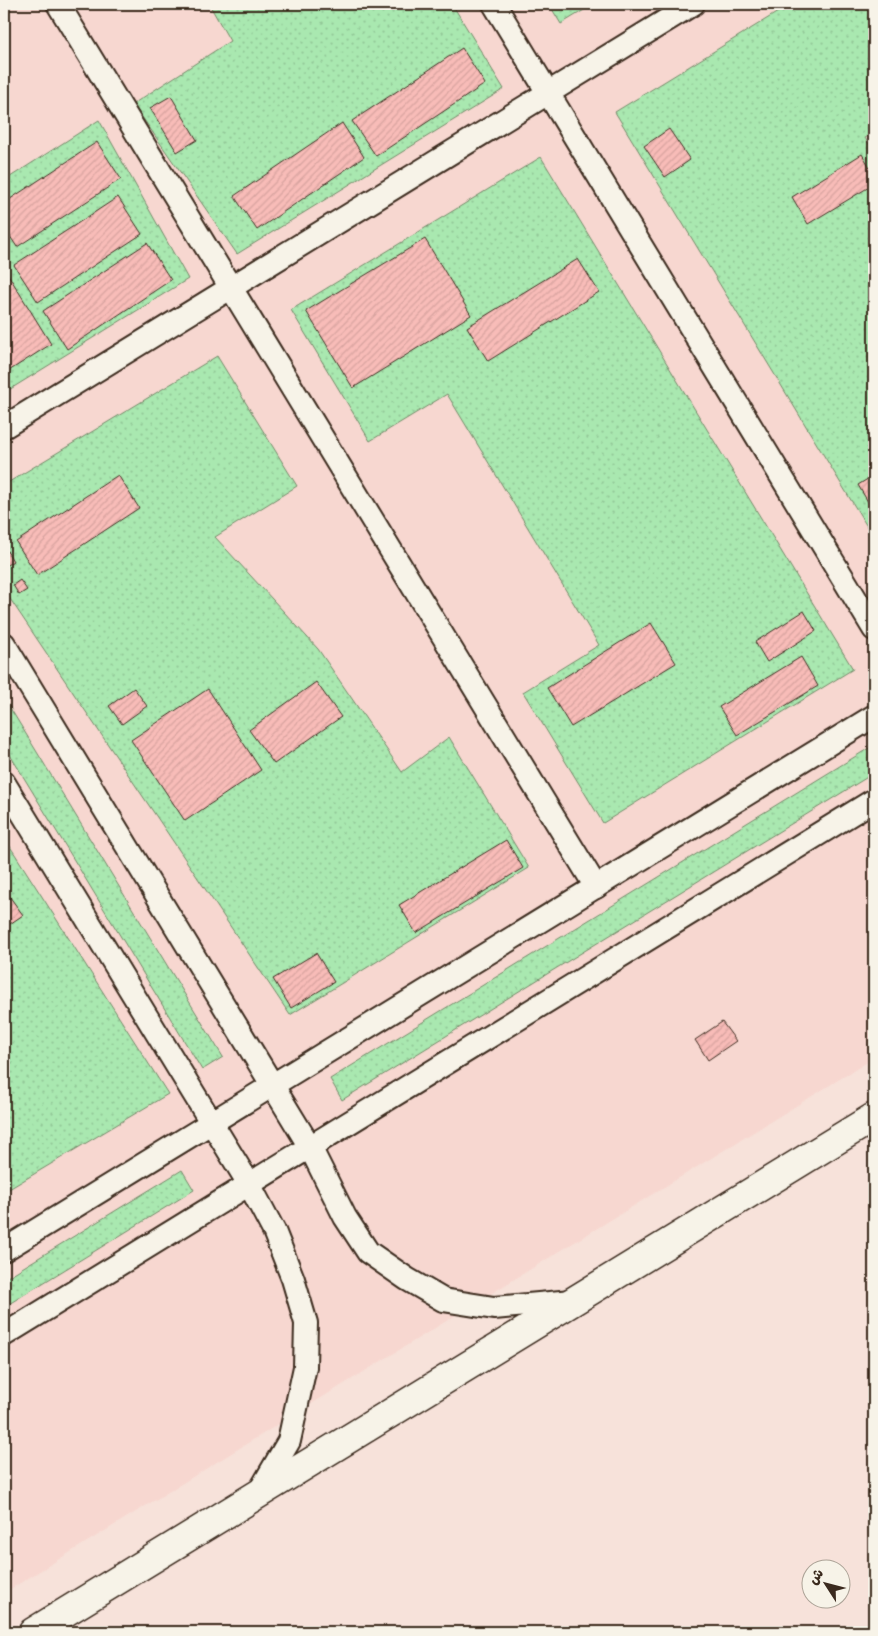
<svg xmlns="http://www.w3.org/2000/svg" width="878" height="1636" viewBox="0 0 878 1636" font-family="'Comic Neue','Playpen Sans Arabic',sans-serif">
<defs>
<pattern id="grass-dots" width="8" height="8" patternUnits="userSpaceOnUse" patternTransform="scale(1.25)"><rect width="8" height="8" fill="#a9e8b0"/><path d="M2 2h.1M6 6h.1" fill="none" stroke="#92c797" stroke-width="1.8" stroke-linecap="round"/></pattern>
<pattern id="building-hatch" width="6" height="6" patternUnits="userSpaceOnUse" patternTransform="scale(1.25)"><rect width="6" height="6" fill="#f8bcb8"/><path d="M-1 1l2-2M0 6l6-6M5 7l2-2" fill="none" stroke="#d6a29e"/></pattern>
</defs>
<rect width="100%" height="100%" fill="#f7e2da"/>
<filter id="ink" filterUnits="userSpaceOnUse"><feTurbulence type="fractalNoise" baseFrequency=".02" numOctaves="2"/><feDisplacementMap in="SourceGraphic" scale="10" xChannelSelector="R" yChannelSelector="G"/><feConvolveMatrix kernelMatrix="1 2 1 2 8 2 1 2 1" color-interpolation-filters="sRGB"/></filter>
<g filter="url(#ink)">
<!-- built -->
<path fill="#f7d7d0" d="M4 4H874V1058L4 1593Z"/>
<!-- grass -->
<g fill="url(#grass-dots)" stroke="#728967">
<path d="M209 4H452L504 89 237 254 133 104 230 41Z"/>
<path d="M549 4H594L561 24Z"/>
<path d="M791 4H870L874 11V132L865 138 874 152V538L615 112Z"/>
<path d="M99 120 188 279 4 393V174L7 179Z"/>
<path d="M541 157 853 669 603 823 523 692 599 645 447 394 370 441 291 310Z"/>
<path d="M217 356 297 486 215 537 318 649 402 772 449 737 529 868 290 1015 4 590V485Z"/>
<path d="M4 698 223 1057 202 1070 4 745Z"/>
<path d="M874 745V773L342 1100 330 1079Z"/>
<path d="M4 837 168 1094 4 1192Z"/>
<path d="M182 1170 194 1190 4 1307V1279Z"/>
</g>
<!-- building -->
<g fill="url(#building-hatch)" stroke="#3b2a1e">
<path d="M462 48 485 84 376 156 352 121Z"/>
<path d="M171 96 197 140 177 152 150 108Z"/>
<path d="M342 123 364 157 257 230 234 196Z"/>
<path d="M669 129 690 160 665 177 644 146Z"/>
<path d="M97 142 121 179 17 247 4 227V203Z"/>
<path d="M862 154 874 174V184L808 224 792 197Z"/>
<path d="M118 197 142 234 38 302 14 265Z"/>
<path d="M425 239 471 315 353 388 306 311Z"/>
<path d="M147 243 171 280 67 349 43 311Z"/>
<path d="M578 259 599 292 488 361 467 327Z"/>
<path d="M4 268 51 344 4 374Z"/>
<path d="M118 475 139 508 37 575 16 542Z"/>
<path d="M874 475V512L858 485Z"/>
<path d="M4 546 13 561 4 567Z"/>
<path d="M20 580 27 590 19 595 13 585Z"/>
<path d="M804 611 816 631 767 662 755 642Z"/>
<path d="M651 623 676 663 571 727 547 688Z"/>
<path d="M801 657 818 686 737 735 719 707Z"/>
<path d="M316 682 341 717 274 764 249 730Z"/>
<path d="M134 688 147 706 122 724 109 706Z"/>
<path d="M208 689 261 770 185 821 131 740Z"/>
<path d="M506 840 523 868 416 933 399 905Z"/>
<path d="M4 889 23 915 4 928Z"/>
<path d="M316 953 334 982 291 1008 273 979Z"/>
<path d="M722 1022 736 1041 708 1060 695 1040Z"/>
</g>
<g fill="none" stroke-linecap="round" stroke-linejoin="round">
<!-- street casing -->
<g stroke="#3b2a1e" stroke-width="26">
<g id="street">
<path d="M58 4 596 887"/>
<path d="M494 4 874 629"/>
<path d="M4 427 693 4"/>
<path d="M4 644 310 1147 345 1217 368 1252 407 1279 443 1300 494 1308 572 1301"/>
<path d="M4 783 249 1184 274 1231 293 1279 306 1323 305 1367 289 1441 258 1494"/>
<path d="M4 1250 874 716"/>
<path d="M4 1335 874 800"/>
</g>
</g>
<!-- secondary casing -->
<g stroke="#3b2a1e" stroke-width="31">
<path id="secondary" d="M33 1632 874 1117"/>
</g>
<!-- street -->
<use href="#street" stroke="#f7f3e8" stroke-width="22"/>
<!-- secondary -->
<use href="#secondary" stroke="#f7f3e8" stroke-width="28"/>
</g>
</g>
<!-- margin -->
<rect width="878" height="1636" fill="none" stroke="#f7f3e8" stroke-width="20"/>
<rect x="10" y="10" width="858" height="1616" fill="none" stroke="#3b2a1e" stroke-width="2" filter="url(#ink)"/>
<!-- north arrow -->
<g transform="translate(826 1584) rotate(306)"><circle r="24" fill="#f7f3e8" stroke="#aca397"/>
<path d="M0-4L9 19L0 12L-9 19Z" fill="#3b2a1e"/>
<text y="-8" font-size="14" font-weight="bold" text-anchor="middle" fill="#3b2a1e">ش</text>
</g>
</svg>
